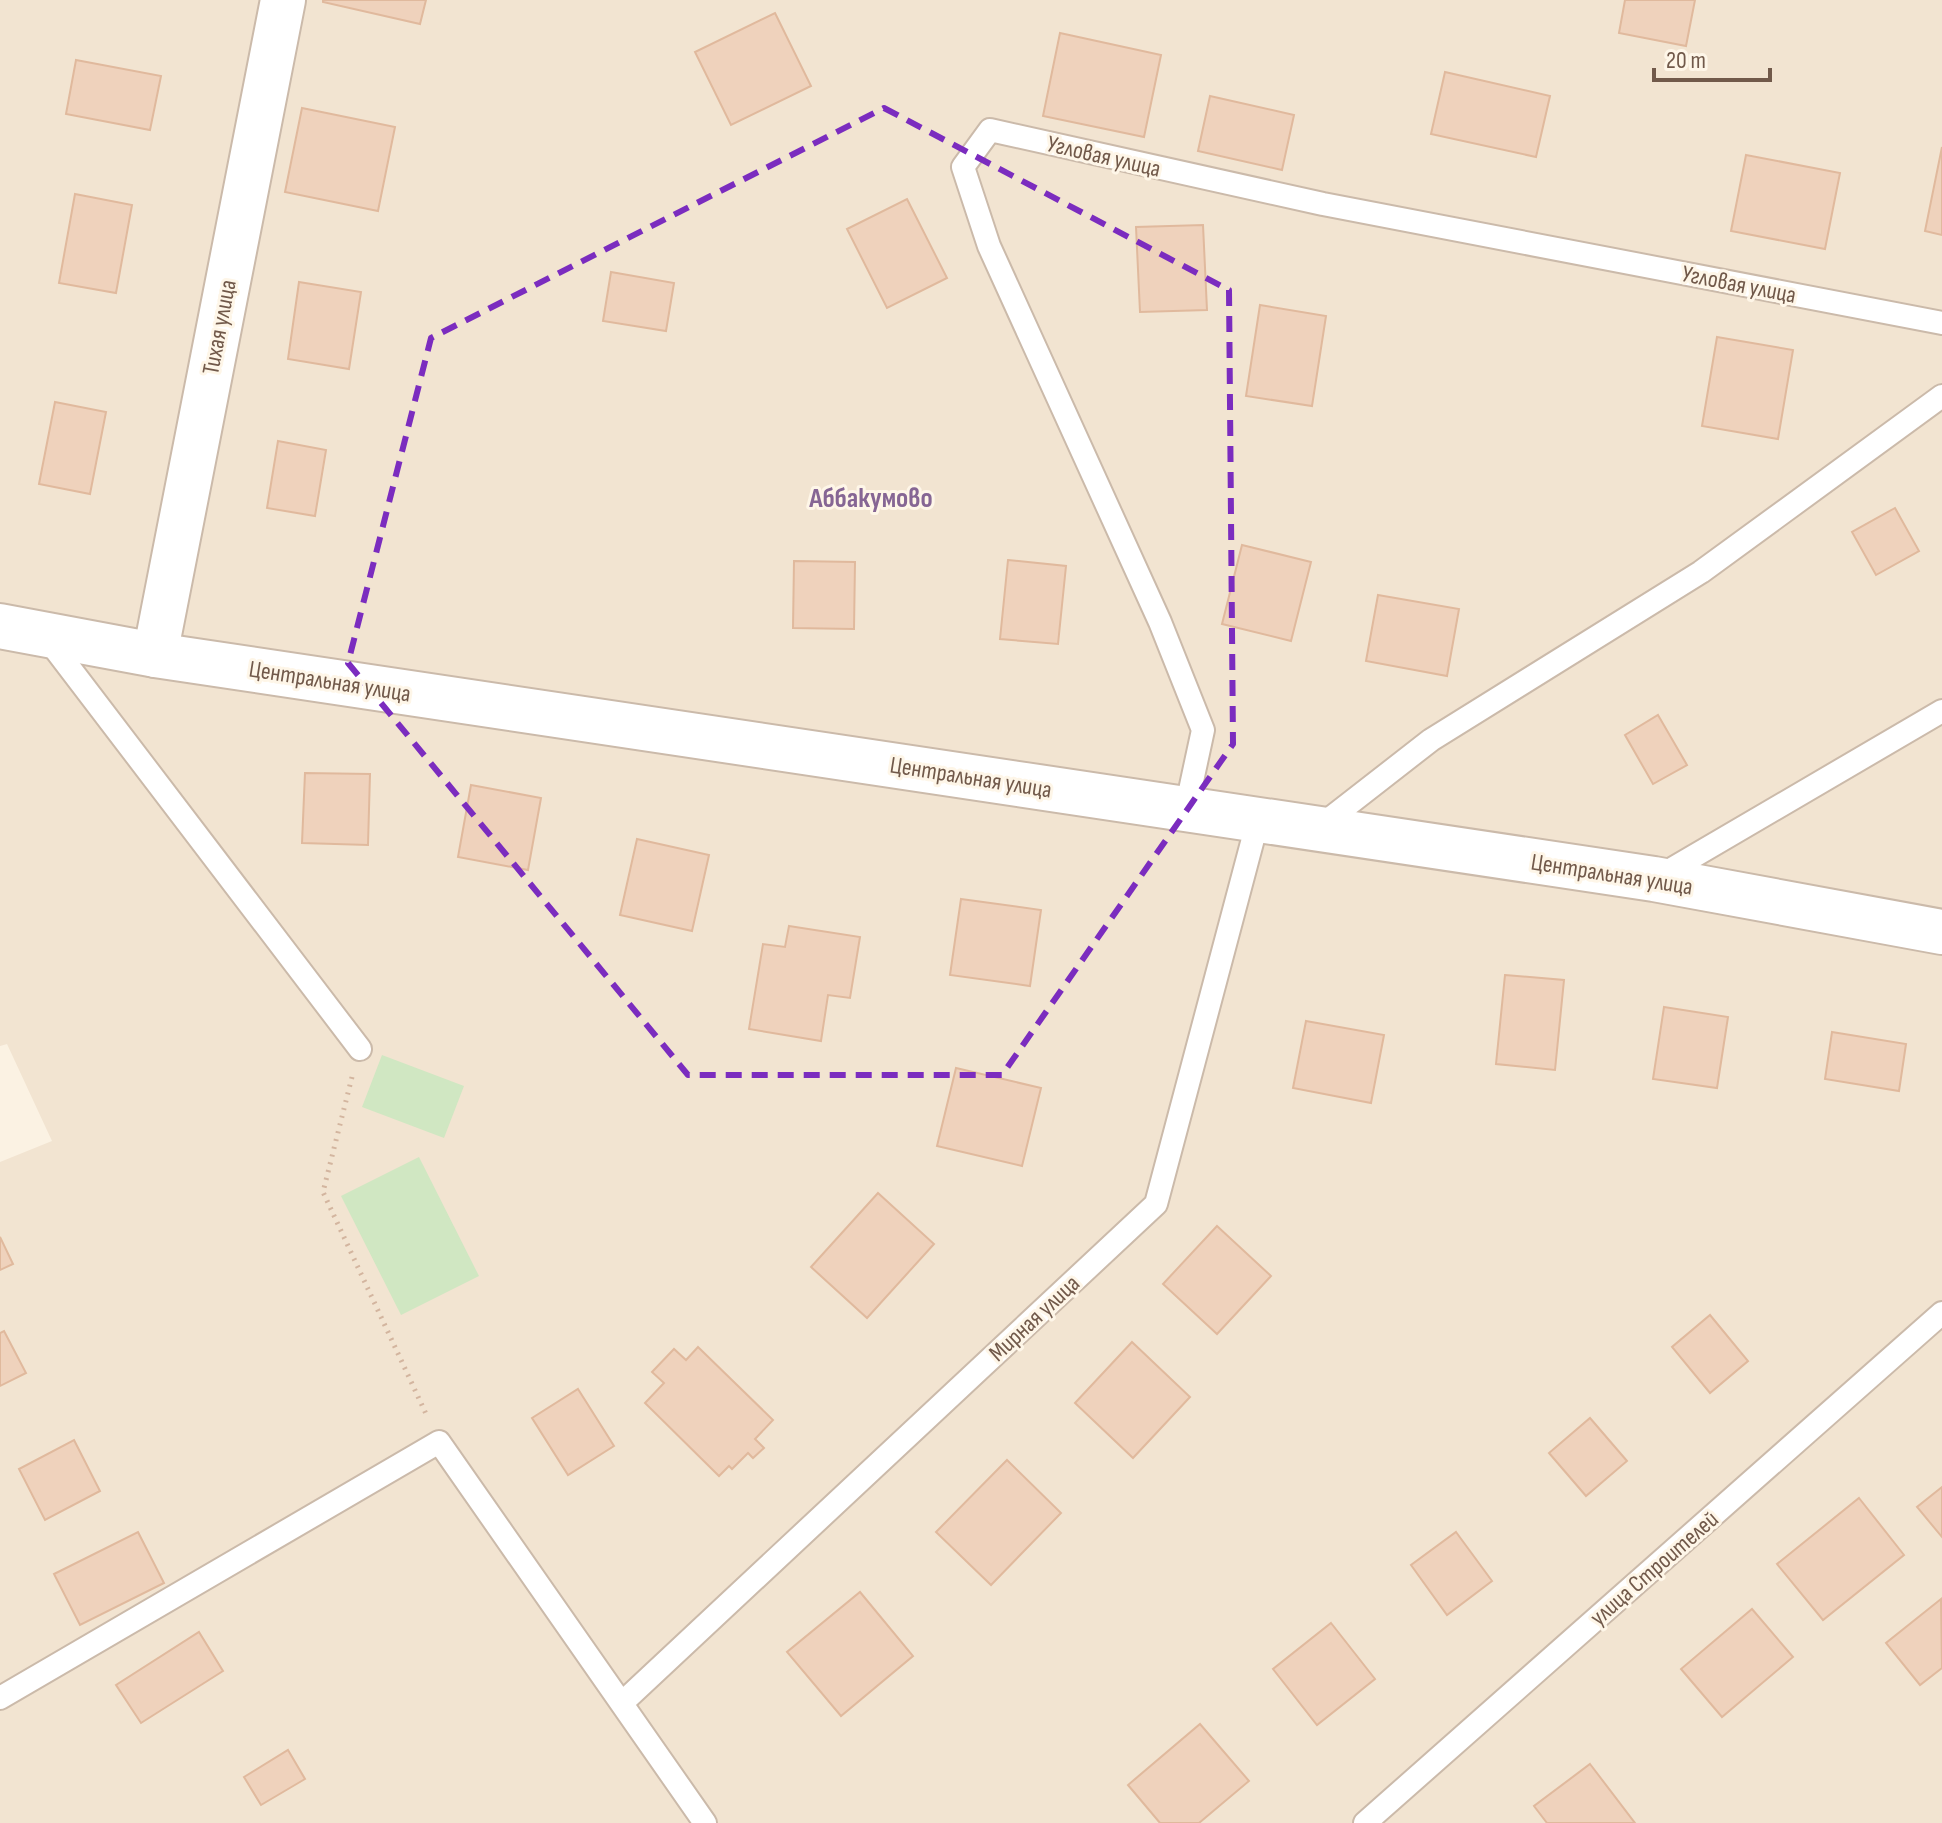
<svg xmlns="http://www.w3.org/2000/svg" width="1942" height="1823" viewBox="0 0 1942 1823" font-family="'Sofia Sans Condensed',sans-serif">
<rect width="100%" height="100%" fill="#fbf2e3"/>
<!-- residential -->
<path fill="#f2e4d1" d="M0 0H1942V1823H0V1162L52 1141 7 1044 0 1046Z"/>
<!-- green -->
<g fill="#d0e7c2">
<path d="M382 1055 464 1086 444 1138 362 1107Z"/>
<path d="M419 1157 479 1276 401 1315 341 1196Z"/>
</g>
<!-- building -->
<g fill="#efd2bc" stroke="#e0b99d" stroke-width="2">
<path d="M323 0H426L420 24 323 2Z"/>
<path d="M1625 0H1695L1686 46 1619 33Z"/>
<path d="M775 13 811 86 731 125 695 52Z"/>
<path d="M1060 33 1161 55 1144 137 1043 116Z"/>
<path d="M76 60 161 76 150 130 66 114Z"/>
<path d="M1445 72 1550 96 1536 157 1431 134Z"/>
<path d="M1210 96 1294 115 1282 170 1198 151Z"/>
<path d="M302 108 395 127 378 211 285 192Z"/>
<path d="M1942 147V235L1925 231Z"/>
<path d="M1746 155 1840 173 1825 249 1731 231Z"/>
<path d="M75 194 132 205 116 293 59 283Z"/>
<path d="M907 199 947 278 887 308 847 229Z"/>
<path d="M1203 225 1207 310 1140 312 1136 227Z"/>
<path d="M611 272 674 283 666 331 603 321Z"/>
<path d="M299 282 361 292 349 369 288 359Z"/>
<path d="M1260 305 1326 316 1312 406 1246 396Z"/>
<path d="M1717 337 1793 350 1778 439 1702 426Z"/>
<path d="M55 402 106 412 90 494 39 484Z"/>
<path d="M278 441 326 450 315 516 267 508Z"/>
<path d="M1895 508 1919 551 1876 575 1852 532Z"/>
<path d="M1242 545 1311 562 1291 641 1222 624Z"/>
<path d="M1008 560 1066 566 1058 644 1000 639Z"/>
<path d="M794 561 855 562 854 629 793 628Z"/>
<path d="M1378 595 1459 609 1447 676 1366 661Z"/>
<path d="M1658 715 1687 765 1653 784 1625 735Z"/>
<path d="M305 773 370 774 368 845 302 843Z"/>
<path d="M471 785 541 798 528 870 458 857Z"/>
<path d="M637 839 709 855 692 931 620 915Z"/>
<path d="M961 899 1041 910 1030 986 950 975Z"/>
<path d="M789 926 860 937 850 998 828 995 821 1041 749 1029 763 944 785 947Z"/>
<path d="M1505 975 1564 980 1555 1070 1496 1064Z"/>
<path d="M1664 1007 1728 1017 1717 1088 1653 1079Z"/>
<path d="M1306 1021 1384 1035 1371 1103 1293 1088Z"/>
<path d="M1832 1032 1906 1044 1899 1091 1825 1079Z"/>
<path d="M956 1068 1041 1088 1022 1166 937 1146Z"/>
<path d="M878 1193 934 1244 867 1318 811 1267Z"/>
<path d="M1217 1226 1271 1276 1217 1334 1163 1284Z"/>
<path d="M0 1237 13 1264 0 1270Z"/>
<path d="M1710 1315 1748 1361 1710 1393 1672 1347Z"/>
<path d="M4 1331 26 1373 0 1386V1333Z"/>
<path d="M1132 1342 1190 1397 1133 1458 1075 1403Z"/>
<path d="M698 1347 773 1420 755 1439 764 1448 753 1458 748 1453 732 1469 729 1466 719 1476 645 1403 664 1383 652 1372 674 1349 686 1360Z"/>
<path d="M578 1389 614 1446 568 1475 532 1418Z"/>
<path d="M1590 1418 1627 1461 1586 1496 1549 1453Z"/>
<path d="M74 1440 100 1491 45 1520 19 1469Z"/>
<path d="M1007 1460 1061 1513 991 1585 936 1532Z"/>
<path d="M1942 1487V1537L1917 1507Z"/>
<path d="M1859 1498 1904 1555 1823 1620 1777 1564Z"/>
<path d="M138 1532 164 1583 80 1625 54 1574Z"/>
<path d="M1456 1532 1492 1581 1447 1615 1411 1565Z"/>
<path d="M860 1592 913 1656 841 1716 787 1652Z"/>
<path d="M1941 1599 1942 1668 1920 1685 1886 1643Z"/>
<path d="M1752 1609 1793 1657 1722 1717 1681 1669Z"/>
<path d="M1331 1623 1375 1679 1317 1725 1273 1669Z"/>
<path d="M199 1632 223 1671 141 1723 116 1685Z"/>
<path d="M1200 1724 1249 1781 1199 1823H1160L1128 1785Z"/>
<path d="M288 1750 305 1779 261 1805 244 1777Z"/>
<path d="M1590 1764 1635 1823H1547L1534 1806Z"/>
</g>
<g fill="none" stroke-linecap="round" stroke-linejoin="round">
<!-- lane casing -->
<g stroke="#cbbaaa" stroke-width="26">
<g id="lane">
<path d="M46 637 360 1049"/>
<path d="M1186 809 1203 730 1160 622 989 246 963 167 990 130 1323 204 1942 323"/>
<path d="M1318 828 1431 740 1701 572 1942 396"/>
<path d="M1660 876 1942 711"/>
<path d="M0 1698 439 1442 705 1823"/>
<path d="M622 1703 1156 1204 1258 820"/>
<path d="M1365 1823 1942 1313"/>
</g>
</g>
<!-- street casing -->
<g stroke="#cbbaaa" stroke-width="48">
<g id="street">
<path d="M0 626 155 655 1654 879 1942 932"/>
<path d="M155 655 283 0"/>
</g>
</g>
<!-- path -->
<path stroke="#d3b59f" stroke-width="5" stroke-dasharray="2 6" stroke-linecap="butt" d="M352 1077 323 1192 427 1416"/>
<!-- lane -->
<use href="#lane" stroke="#fff" stroke-width="22"/>
<!-- street -->
<use href="#street" stroke="#fff" stroke-width="44"/>
</g>
<!-- marked area -->
<path fill="none" stroke="#7b2cbf" stroke-width="6" stroke-dasharray="16 10" stroke-linejoin="round" d="M884 108 1229 290 1233 744 1002 1075H688L348 663 431 338Z"/>
<g text-anchor="middle" stroke-width="6" stroke-linejoin="round" paint-order="stroke">
<!-- street labels -->
<g font-size="24" fill="#71594a" stroke="#fef6e8">
<text transform="translate(1104 156) rotate(13)" y="8">Угловая улица</text>
<text transform="translate(1739 284) rotate(11)" y="8">Угловая улица</text>
<text transform="translate(219 327) rotate(-79)" y="8">Тихая улица</text>
<text transform="translate(330 681) rotate(9)" y="8">Центральная улица</text>
<text transform="translate(971 777) rotate(9)" y="8">Центральная улица</text>
<text transform="translate(1612 874) rotate(9)" y="8">Центральная улица</text>
<text transform="translate(1034 1318) rotate(-43)" y="8">Мирная улица</text>
<text transform="translate(1654 1568) rotate(-41)" y="8">улица Строителей</text>
</g>
<!-- quarter labels -->
<g font-size="28" font-weight="bold" fill="#866694" stroke="#fef6e8">
<text x="871" y="507">Аббакумово</text>
</g>
</g>
<!-- scale -->
<path d="M1654 68v12h116v-12" fill="none" stroke="#71594a" stroke-width="4"/>
<text x="1666" y="68" font-size="24" fill="#71594a" stroke="#fef6e8" stroke-width="6" paint-order="stroke">20 m</text>
</svg>
